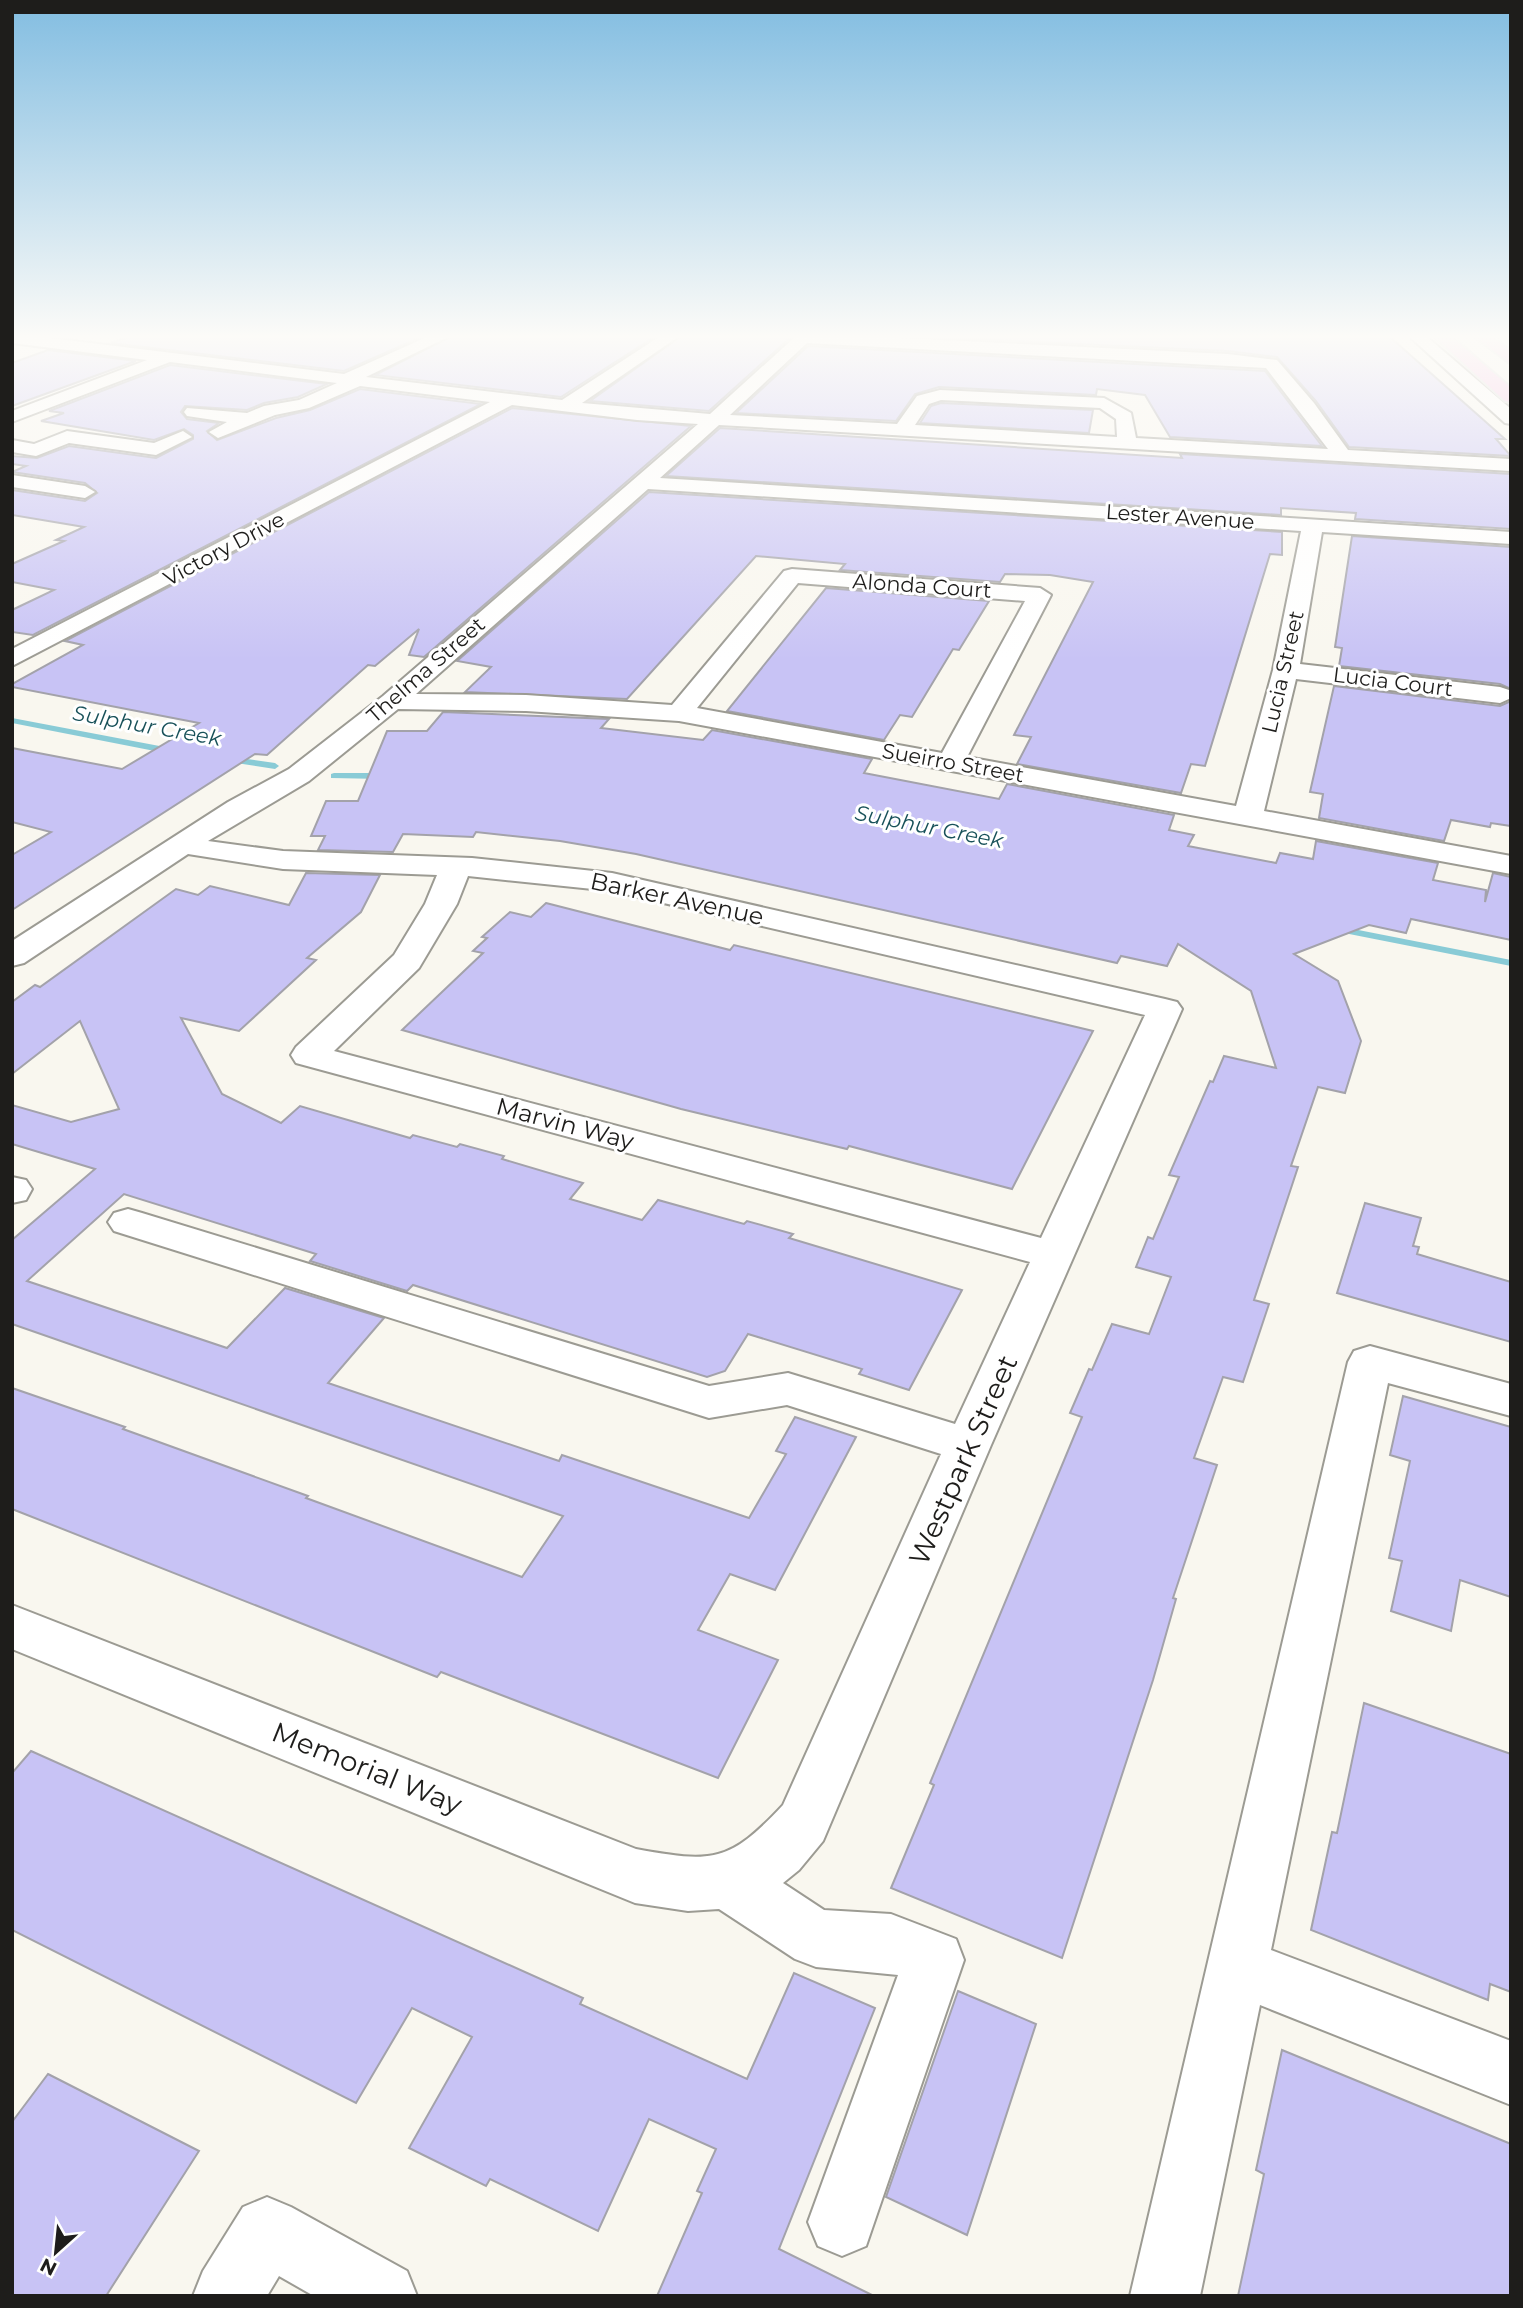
<svg xmlns="http://www.w3.org/2000/svg" width="1523" height="2308" viewBox="0 0 1523 2308" font-family="Montserrat,sans-serif">
<rect width="100%" height="100%" fill="#f9f7ef"/>
<g fill="none" stroke-linecap="round" stroke-linejoin="round">
<!-- stream -->
<g fill="#89cbd6" fill-rule="evenodd">
<path d="M12 718 170 748 174 751 170 754 12 723Z"/>
<path d="M226 756 275 763 279 766 275 769 223 761 222 759Z"/>
<path d="M334 773H382L386 776 382 779 331 778V774Z"/>
<path d="M1338 926 1511 960V966L1334 931 1333 929Z"/>
</g>
</g>
<!-- building -->
<g fill="#c8c3f5" stroke="#a3a2aa" stroke-width="2">
<path d="M128 337H421L344 371 111 343Z"/>
<path d="M450 337H654L561 397 375 375Z"/>
<path d="M680 337H791L709 411 590 401Z"/>
<path d="M933 337H1390L1505 439H1496L1511 456 1349 447 1316 401 1277 357 1228 351Z"/>
<path d="M808 346 1265 371 1322 446 1170 437 1145 395 1097 389 1096 395 939 387 915 394 896 421 736 413Z"/>
<path d="M48 350 136 361 12 406V363Z"/>
<path d="M170 365 327 384 298 397 264 403 247 410 185 406 181 412 187 419 219 423 207 431 217 440 276 418 310 410 360 389 481 404 33 635 12 632V610L54 590 12 582V564L64 541 56 540 84 527 12 515V490L85 501 97 493 85 483 12 472 26 466 12 464V456L37 458 69 446 156 458 193 439V435L184 429 154 440 41 421 64 413 49 411Z"/>
<path d="M941 403 1093 410 1089 433 920 423 931 406Z"/>
<path d="M512 408 691 426 424 657 409 655 419 629 375 666 368 665 267 755 255 754 12 910V855L51 832 12 822V748L122 769 199 723 12 687V684L83 645 65 641Z"/>
<path d="M720 428 1182 458 1180 454 1511 474V529L1355 519 1356 513 1281 508V515L666 476Z"/>
<path d="M649 492 1282 532V555L1270 554 1205 766 1191 764 1181 793 1017 764 1031 737 1014 735 1093 582 1050 575 1005 574 1000 582 840 570 845 564 756 556 627 699 465 692 491 667 457 661Z"/>
<path d="M1352 536 1511 547V689L1500 684 1339 666 1342 648 1335 647Z"/>
<path d="M826 588 989 601 959 650 953 649 912 717 900 715 884 740 727 711Z"/>
<path d="M1334 686 1500 706 1511 701V826L1491 823 1490 827 1451 820 1444 841 1319 818 1323 794 1310 792Z"/>
<path d="M443 712 609 719 601 728 703 740 712 730 872 759 864 773 999 799 1007 784 1174 815 1169 830 1194 835 1188 846 1276 863 1280 853 1313 859 1316 841 1438 863 1433 880 1486 890 1485 902 1493 873 1511 877V940L1411 919 1406 933 1369 925 1294 954 1338 981 1361 1041 1345 1093 1318 1087 1291 1166 1298 1167 1254 1300 1269 1304 1243 1382 1223 1377 1194 1458 1217 1465 1173 1598 1176 1599 1153 1680 1062 1958 891 1888 934 1785 930 1783 1082 1417 1070 1413 1089 1369 1092 1370 1112 1324 1149 1334 1171 1277 1136 1267 1148 1237 1153 1239 1179 1177 1169 1175 1210 1081 1213 1082 1224 1056 1276 1068 1251 991 1178 944 1167 966 1121 956 1117 963 636 854 560 841 476 832 473 837 403 834 393 852 318 850 325 836H311L326 801H358L387 731H427Z"/>
<path d="M306 873 380 875 361 912 307 958 316 960 239 1031 181 1018 222 1094 281 1123 300 1106 410 1138 413 1135 457 1147 460 1144 504 1156 502 1159 583 1183 570 1199 642 1220 658 1200 744 1224 747 1221 793 1234 789 1238 962 1290 909 1390 859 1374 862 1369 748 1334 725 1371 707 1377 413 1285 407 1291 310 1261 316 1254 124 1194 27 1281 227 1348 285 1288 384 1318 328 1383 559 1461 562 1455 749 1518 786 1454 776 1451 795 1417 856 1437 775 1590 730 1574 698 1630 778 1660 718 1778 441 1672 437 1677 12 1509V1388L125 1427 123 1429 308 1496 306 1498 522 1577 563 1516 12 1324V1240L95 1169 12 1144V1105L71 1122 119 1109 80 1021 12 1074V1002L35 985 40 987 176 889 198 895 210 886 289 905Z"/>
<path d="M546 903 730 950 734 945 1093 1031 1012 1189 849 1146 847 1149 681 1109 402 1030 483 953 473 951 487 938 482 937 510 912 531 917Z"/>
<path d="M1365 1203 1421 1218 1413 1246 1419 1247 1417 1254 1511 1282V1342L1337 1293Z"/>
<path d="M1403 1396 1511 1427V1597L1460 1580 1451 1631 1391 1611 1402 1561 1389 1558 1410 1461 1390 1455Z"/>
<path d="M1364 1703 1511 1754V1992L1490 1984 1488 2000 1311 1930 1332 1832 1337 1833Z"/>
<path d="M31 1751 583 1998 580 2004 747 2079 794 1973 875 2008 779 2249 874 2296H657L702 2193 697 2191 716 2149 649 2119 598 2231 490 2179 486 2186 409 2148 472 2037 412 2008 356 2103 12 1930V1773Z"/>
<path d="M958 1991 1036 2024 967 2235 886 2197Z"/>
<path d="M1282 2050 1511 2144V2296H1238L1264 2174 1256 2170Z"/>
<path d="M48 2074 199 2151 106 2296H12V2122Z"/>
</g>
<g fill="none" stroke-linecap="round" stroke-linejoin="round">
<!-- minor casing -->
<g stroke="#9c9b93" stroke-width="4">
<g id="minor">
<path d="M12 337H42L344 374 427 337H448L366 377 562 400 659 337H678L582 403 710 414 795 337H880L1228 354 1277 360 1314 403 1348 450 1511 459V471L719 425 660 478 1511 532V544L1322 532 1300 664 1500 687 1509 690 1511 698 1500 703 1296 679 1264 811 1511 856V874L679 721 526 711 398 709 309 781 208 841 283 851 472 858 612 873 1165 999 1177 1002 1182 1009 991 1445 823 1841 799 1870 783 1883 824 1910 891 1914 956 1939 964 1960 866 2246 842 2256 818 2246 808 2222 898 1975 816 1967 795 1959 719 1909 688 1911 635 1903 12 1649V1605L636 1849C713 1863 729 1863 783 1805L941 1454 787 1405 709 1418 114 1231 108 1222 114 1213 128 1209 142 1213 709 1386 788 1373 955 1424 1030 1262 296 1063 291 1055 296 1047 394 955 425 904 437 875 283 869 188 854 24 963 12 966V941L228 802 289 769 383 696 698 424 637 420 512 405 12 666V649L490 402 360 386 309 408 275 415 218 438 209 432 227 422 187 416 184 412 187 408 247 413 264 406 299 400 337 383 170 362 12 422V411L147 360 12 343ZM807 343 1266 368 1328 449 1136 438 1131 413 1104 398 940 390 917 396 897 424 730 415ZM941 400 1100 408 1116 419 1117 437 915 425 929 404ZM648 489 1301 531 1273 670 1236 806 967 757 1051 595 1040 588 792 569 784 571 672 705 526 695 416 694ZM798 583 1025 601 942 753 697 708ZM468 876 612 891 1145 1015 1041 1238 334 1051 419 968 457 904Z"/>
<path d="M1410 337H1427L1511 409V424L1505 423Z"/>
<path d="M67 431 154 443 183 431 192 437 156 455 69 443 36 456 12 452V440L34 444Z"/>
<path d="M12 475 85 486 95 492 85 498 12 487Z"/>
<path d="M12 1177 26 1180 32 1189 26 1200 12 1203Z"/>
<path d="M1370 1346 1511 1384V1416L1388 1383 1271 1950 1511 2041V2105L1260 2005 1200 2296H1130L1348 1362 1354 1351Z"/>
<path d="M267 2197 291 2207 407 2271 417 2296H314L279 2276 267 2296H193L203 2271 243 2207Z"/>
</g>
</g>
<!-- major casing -->
<g stroke="#d6d6d6" stroke-width="4">
<g id="major">
<path d="M1435 337H1452L1511 388V402L1505 401Z"/>
<path d="M1475 337H1493L1511 351V364Z"/>
</g>
</g>
<!-- minor -->
<use href="#minor" fill="#fff" fill-rule="evenodd"/>
<!-- major -->
<use href="#major" fill="#f5b6e3" fill-rule="evenodd"/>
</g>
<!-- sky -->
<linearGradient id="sky" x2="0" y2="1"><stop stop-color="#82bde1"/><stop offset="0.51" stop-color="#fcfbf8"/><stop offset="1" stop-color="#fcfbf8" stop-opacity="0"/></linearGradient>
<rect width="1523" height="660" fill="url(#sky)"/>
<g text-anchor="middle" stroke-width="6" stroke-linejoin="round" paint-order="stroke">
<!-- far-street labels -->
<g font-size="21" fill="#1e1d1b" stroke="#fff">
<text transform="translate(1180 517) rotate(4)" y="7">Lester Avenue</text>
<text transform="translate(224 549) rotate(-28)" y="7">Victory Drive</text>
<text transform="translate(922 586) rotate(4)" y="7">Alonda Court</text>
<text transform="translate(426 670) rotate(-41)" y="7">Thelma Street</text>
<text transform="translate(1283 672) rotate(-77)" y="7">Lucia Street</text>
<text transform="translate(1393 682) rotate(7)" y="7">Lucia Court</text>
<text transform="translate(953 763) rotate(10)" y="7">Sueirro Street</text>
</g>
<!-- far-water labels -->
<g font-size="21" font-style="italic" fill="#185159" stroke="#fff">
<text transform="translate(147 726) rotate(10)" y="7">Sulphur Creek</text>
<text transform="translate(929 827) rotate(11)" y="7">Sulphur Creek</text>
</g>
<!-- street labels -->
<g font-size="24" fill="#1e1d1b" stroke="#fff">
<text transform="translate(677 899) rotate(12)" y="8">Barker Avenue</text>
<text transform="translate(565 1124) rotate(15)" y="8">Marvin Way</text>
</g>
<!-- near-street labels -->
<g font-size="28" fill="#1e1d1b" stroke="#fff">
<text transform="translate(963 1460) rotate(-66)" y="10">Westpark Street</text>
<text transform="translate(367 1768) rotate(22)" y="10">Memorial Way</text>
</g>
</g>
<!-- border -->
<rect width="1523" height="2308" fill="none" stroke="#1e1d1b" stroke-width="28"/>
<!-- north arrow -->
<g transform="translate(56 2252) rotate(207)" stroke="#ffffff" stroke-width="5" paint-order="stroke">
<path d="M0-5L12 26L0 18L-12 26Z" fill="#1e1d1b"/>
<text y="-10" font-size="19" font-weight="bold" text-anchor="middle" fill="#1e1d1b">N</text>
</g>
</svg>
